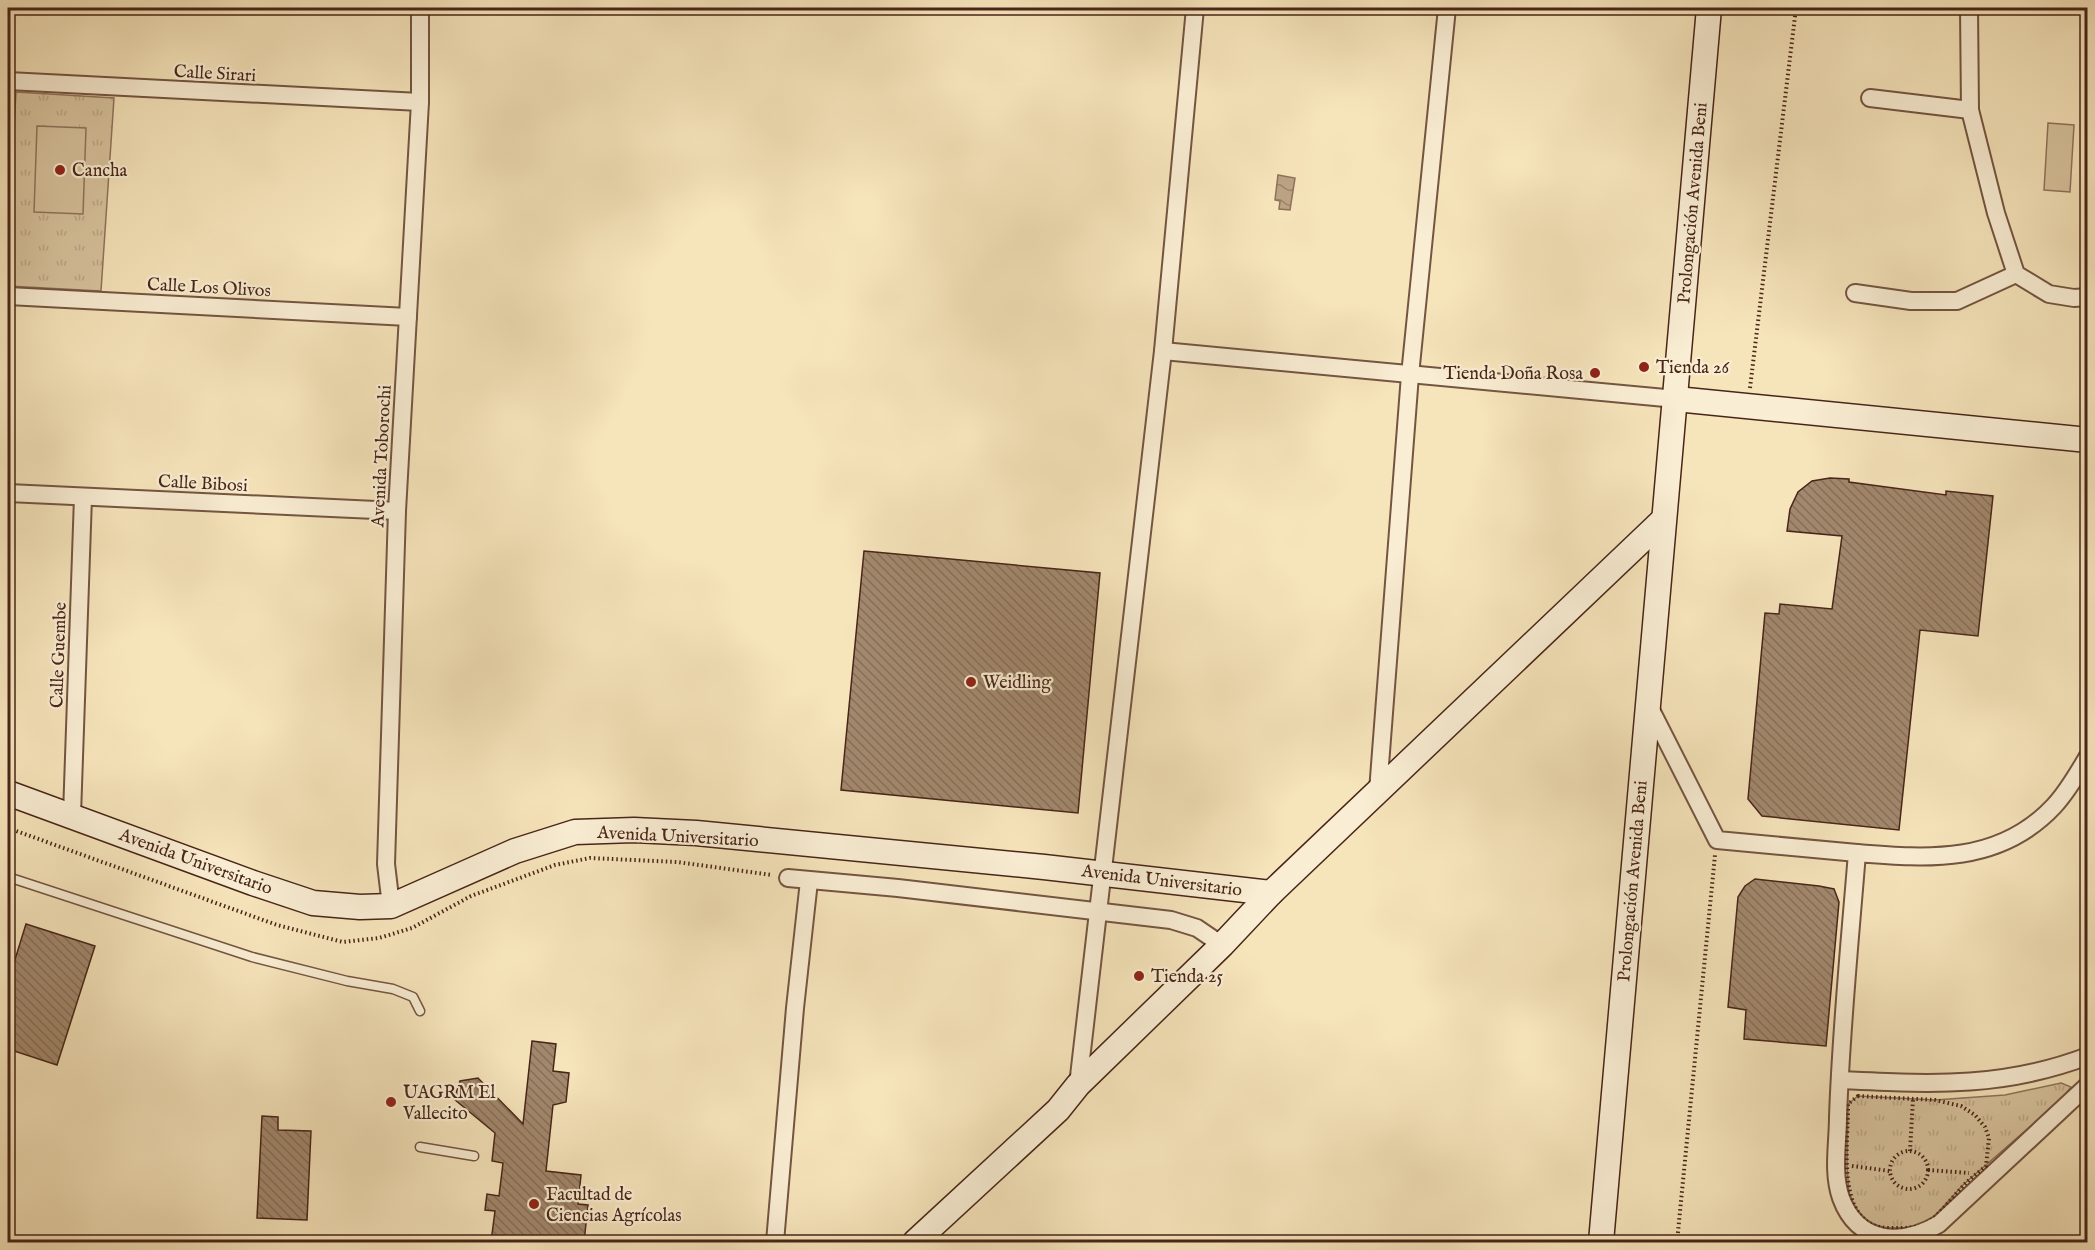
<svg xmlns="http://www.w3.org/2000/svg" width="2095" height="1250" viewBox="0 0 2095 1250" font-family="'IM FELL English',serif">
<defs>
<pattern id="grass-tufts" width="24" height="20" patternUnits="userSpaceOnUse" patternTransform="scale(1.5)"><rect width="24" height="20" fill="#d8c49f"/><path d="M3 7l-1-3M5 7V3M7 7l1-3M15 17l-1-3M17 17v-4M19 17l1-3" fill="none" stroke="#bba888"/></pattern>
<pattern id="water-waves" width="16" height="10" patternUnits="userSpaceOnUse" patternTransform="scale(1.5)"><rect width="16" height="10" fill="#bba384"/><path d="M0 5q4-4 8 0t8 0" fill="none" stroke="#9a856b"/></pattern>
<pattern id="building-back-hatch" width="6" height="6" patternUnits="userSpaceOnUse" patternTransform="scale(1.5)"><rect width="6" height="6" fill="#a2886d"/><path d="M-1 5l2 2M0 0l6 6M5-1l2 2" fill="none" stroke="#866f59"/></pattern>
</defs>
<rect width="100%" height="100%" fill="#f6e4bb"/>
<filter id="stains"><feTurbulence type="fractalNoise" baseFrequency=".00333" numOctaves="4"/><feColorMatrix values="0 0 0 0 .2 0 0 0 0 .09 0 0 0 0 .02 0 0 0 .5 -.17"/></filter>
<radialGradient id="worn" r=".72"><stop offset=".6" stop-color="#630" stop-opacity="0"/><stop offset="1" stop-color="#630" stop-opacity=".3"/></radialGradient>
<!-- grass -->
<g fill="url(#grass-tufts)" stroke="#90745c" stroke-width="1.5">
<path d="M16 92 114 98 101 291 8 286V227Z"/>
<path d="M2061 1083 2071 1087 2063 1098 1963 1185 1929 1222 1914 1228H1884L1869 1223 1855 1208 1849 1194 1847 1166 1848 1104 1858 1096 1935 1100 2005 1095Z"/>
</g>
<!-- garden -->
<g fill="#d8c49f" stroke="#90745c" stroke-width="1.5">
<path d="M2048 123 2074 125 2070 192 2044 190Z"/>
<path d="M37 126 86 128 83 214 34 212Z"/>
</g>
<!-- water -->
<path fill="url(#water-waves)" stroke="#8d7159" stroke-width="1.5" d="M1278 175 1295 178 1290 210 1279 209 1280 201 1275 200Z"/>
<!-- building -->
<g fill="url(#building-back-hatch)" stroke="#482518" stroke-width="1.5">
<path d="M1830 478 1849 479V482L1946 495V491L1993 496 1978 636 1920 630 1899 830 1762 816 1748 799 1765 613 1779 614 1780 604 1832 609 1842 536 1787 531 1790 509 1798 492 1812 481Z"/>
<path d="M864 551 1100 573 1078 813 841 790Z"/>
<path d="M1755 879 1819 886 1834 889 1839 902 1826 1046 1744 1039 1746 1010 1728 1007 1738 897 1745 886Z"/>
<path d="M26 924 95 946 57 1065 8 1049V982Z"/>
<path d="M532 1041 556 1044 553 1071 569 1073 566 1102 553 1105 546 1171 581 1175 578 1204 588 1205 584 1242H491L495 1211 485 1210 487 1194 499 1196 503 1163 492 1161 495 1133 454 1099 460 1081 478 1078 523 1124Z"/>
<path d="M262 1116 278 1117V1130L311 1131 307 1220 257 1218Z"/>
</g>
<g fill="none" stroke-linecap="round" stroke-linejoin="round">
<!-- lane casing -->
<g stroke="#745541" stroke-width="11">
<g id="lane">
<path d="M8 877 252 957 347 981 393 989 413 997 420 1011"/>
<path d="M420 1147 474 1156"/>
</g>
</g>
<!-- street casing -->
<g stroke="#745541" stroke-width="20">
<g id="street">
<path d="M1969 8 1970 110 1996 213 2016 274 2049 294 2074 298 2088 297"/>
<path d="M8 81 420 102"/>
<path d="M1870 98 1970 110"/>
<path d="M1855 293 1911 301H1957L2016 274"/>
<path d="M8 296 408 317"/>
<path d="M1163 351 1676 399"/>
<path d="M8 493 397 511"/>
<path d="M1648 704 1717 840 1857 853"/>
<path d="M2088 756C2078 773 2068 791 2054 806 2000 864 1929 859 1857 853 1850 940 1841 1029 1838 1117 1838 1143 1832 1173 1841 1198 1858 1244 1902 1246 1939 1224L2088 1085"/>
<path d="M1378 791 1410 375 1447 8"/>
<path d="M72 815 83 497"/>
<path d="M788 878 898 888 1171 920 1197 928 1222 945"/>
<path d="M391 906 386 864 397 511 420 102V8"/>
<path d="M1840 1080C1929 1084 2001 1089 2088 1056"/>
<path d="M1078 1085 1163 351 1195 8"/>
<path d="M775 1242 795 1008 809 881"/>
</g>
</g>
<!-- secondary casing -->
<g stroke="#482518" stroke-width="27">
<g id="secondary">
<path d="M1676 399 2088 440"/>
<path d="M8 793 253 883 313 903 360 907 391 906 515 851 575 832 634 830 696 833 1044 867 1271 893"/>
<path d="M915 1242 1058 1110 1078 1085 1222 945 1271 893 1663 520"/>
<path d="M1601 1242 1709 8"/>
</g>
</g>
<!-- path -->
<g stroke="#482518" stroke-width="4" stroke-dasharray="1.5 3" stroke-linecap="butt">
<path d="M1750 388 1796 8"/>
<path d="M8 828 277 925 343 942 379 938 412 928 471 896 555 865 590 858 677 862 772 875"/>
<path d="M1858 1096 1935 1100 1961 1106 1975 1115 1985 1127 1989 1138 1986 1166C1979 1172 1971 1178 1965 1184 1953 1196 1943 1211 1930 1221 1918 1229 1904 1228 1890 1228 1833 1229 1849 1140 1848 1104Z"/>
<path d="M1910 1151 1913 1099"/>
<circle cx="1909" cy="1170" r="19"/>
<path d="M1852 1166 1890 1171"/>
<path d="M1928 1170 1969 1173"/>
<path d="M1677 1242 1715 855"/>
</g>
<!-- lane -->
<use href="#lane" stroke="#f9edd3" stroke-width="8"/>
<!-- street -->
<use href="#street" stroke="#f9edd3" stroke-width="16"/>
<!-- secondary -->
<use href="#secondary" stroke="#f9edd3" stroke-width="24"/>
</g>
<!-- markers -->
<g fill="#8f2418" stroke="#f9edd3" stroke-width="2">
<circle cx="60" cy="170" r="6"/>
<circle cx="1644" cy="367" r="6"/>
<circle cx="1595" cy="373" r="6"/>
<circle cx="971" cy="682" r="6"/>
<circle cx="1139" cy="976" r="6"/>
<circle cx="391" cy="1102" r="6"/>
<circle cx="534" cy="1204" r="6"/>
</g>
<g text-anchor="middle" stroke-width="4.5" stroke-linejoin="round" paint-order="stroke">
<!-- street labels -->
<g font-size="18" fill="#482518" stroke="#f9edd3">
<text transform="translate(215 73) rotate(3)" y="6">Calle Sirari</text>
<text transform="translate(1692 203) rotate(-85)" y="6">Prolongación Avenida Beni</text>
<text transform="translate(209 287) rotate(3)" y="6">Calle Los Olivos</text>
<text transform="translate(381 456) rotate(-87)" y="6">Avenida Toborochi</text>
<text transform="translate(203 483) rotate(3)" y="6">Calle Bibosi</text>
<text transform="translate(58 655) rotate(-88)" y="6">Calle Guembe</text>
<text transform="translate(678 836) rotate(3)" y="6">Avenida Universitario</text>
<text transform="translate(196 861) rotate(20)" y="6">Avenida Universitario</text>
<text transform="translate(1162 880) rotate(7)" y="6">Avenida Universitario</text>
<text transform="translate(1632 881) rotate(-85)" y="6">Prolongación Avenida Beni</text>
</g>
<!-- poi labels -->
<g font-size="18" fill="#482518" stroke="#f9edd3" text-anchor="start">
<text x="72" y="176">Cancha</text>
<text x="1656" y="373">Tienda 26</text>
<text x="1583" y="379" text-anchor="end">Tienda Doña Rosa</text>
<text x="983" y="688">Weidling</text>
<text x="1151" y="982">Tienda 25</text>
<text x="403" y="1098">UAGRM El<tspan x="403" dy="21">Vallecito</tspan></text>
<text x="546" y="1200">Facultad de<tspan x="546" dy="21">Ciencias Agrícolas</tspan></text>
</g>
</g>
<!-- margin -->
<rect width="2095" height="1250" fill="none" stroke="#f6e4bb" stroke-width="30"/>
<rect x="9" y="9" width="2077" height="1232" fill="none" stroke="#482518" stroke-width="3"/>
<rect x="15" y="15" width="2065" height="1220" fill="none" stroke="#482518" stroke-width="1.5"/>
<rect width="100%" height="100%" filter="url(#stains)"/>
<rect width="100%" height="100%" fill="url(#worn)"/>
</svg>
